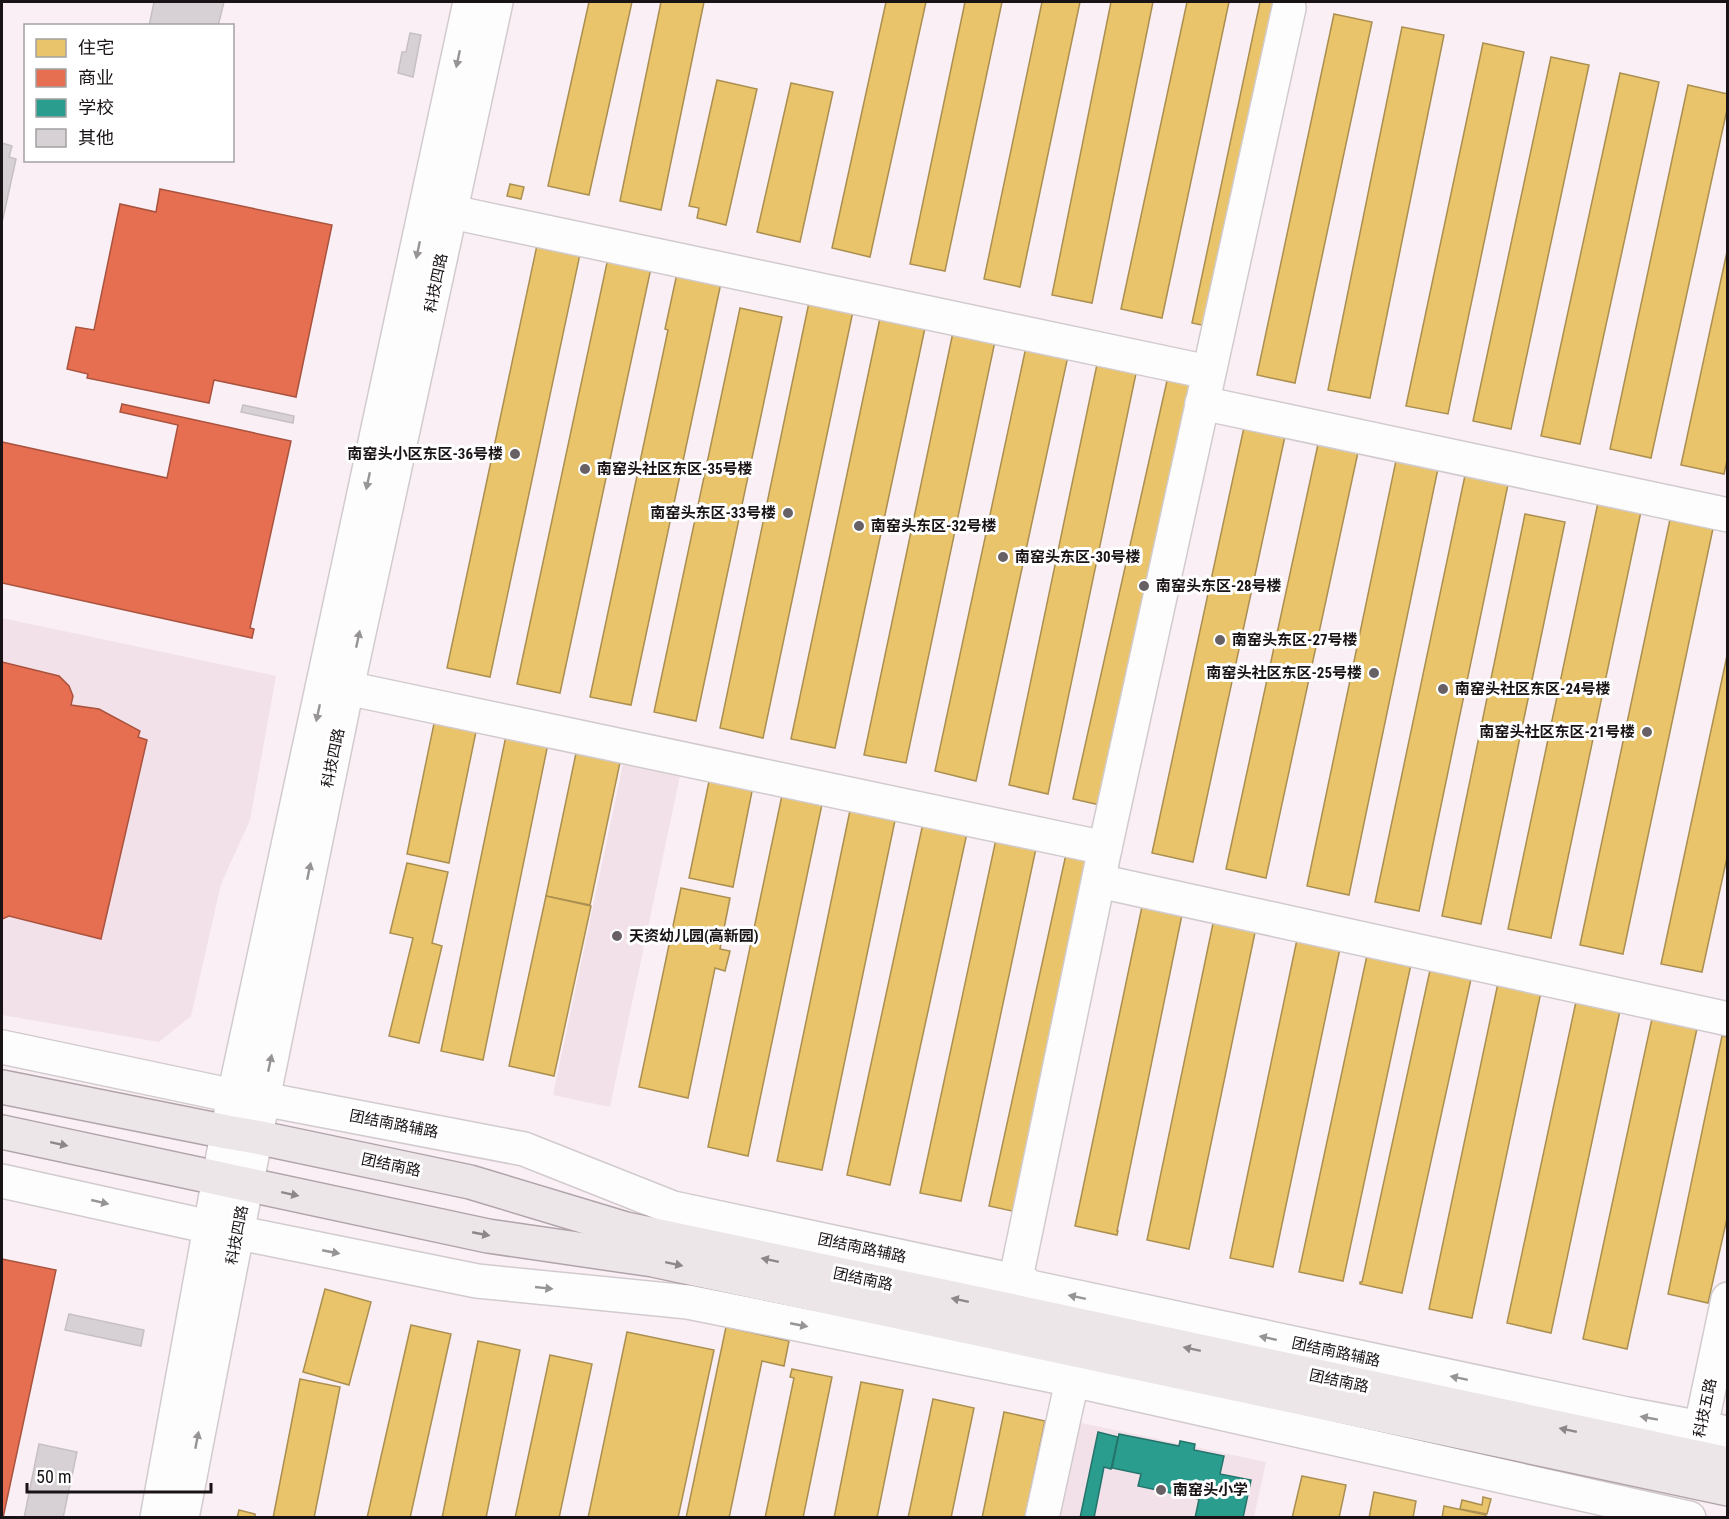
<svg xmlns="http://www.w3.org/2000/svg" width="1729" height="1519" viewBox="0 0 1729 1519" font-family="'Roboto Condensed','Noto Sans SC',sans-serif">
<rect width="100%" height="100%" fill="#f9eff4"/>
<!-- built -->
<g fill="#f3e1e9">
<path d="M2 618 276 676 250 820 221 884 191 1016 159 1042 2 1015Z"/>
<path d="M623 764 680 776 610 1107 553 1095Z"/>
<path d="M1077 1422 1266 1462 1254 1517 1057 1518Z"/>
</g>
<!-- homes -->
<g fill="#e9c46a" stroke="#ab8f51" stroke-width="1.5">
<path d="M589 2H632L589 195 548 186Z"/>
<path d="M661 2H704L661 210 620 201Z"/>
<path d="M886 2H926L870 257 832 248Z"/>
<path d="M965 2H1002L945 271 910 264Z"/>
<path d="M1042 2H1080L1020 287 984 279Z"/>
<path d="M1111 2H1153L1092 303 1052 295Z"/>
<path d="M1187 2H1229L1162 318 1121 309Z"/>
<path d="M1260 2H1280L1304 7 1235 332 1192 323Z"/>
<path d="M1334 14 1372 22 1295 383 1257 375Z"/>
<path d="M1402 27 1444 35 1370 398 1328 390Z"/>
<path d="M1483 43 1524 52 1448 414 1406 406Z"/>
<path d="M1551 57 1589 65 1511 429 1473 421Z"/>
<path d="M1620 73 1659 82 1580 444 1541 436Z"/>
<path d="M717 80 757 89 726 225 697 218 699 208 689 206Z"/>
<path d="M791 83 833 92 800 242 757 232Z"/>
<path d="M1688 85 1728 94V105L1651 458 1610 449Z"/>
<path d="M510 184 524 187 521 199 507 196Z"/>
<path d="M540 231 583 240 490 677 447 668Z"/>
<path d="M611 244 654 254 560 693 517 684Z"/>
<path d="M1728 247V456L1724 474 1681 465Z"/>
<path d="M681 255 725 264 631 705 590 697 668 330 665 329Z"/>
<path d="M812 288 856 297 763 738 720 728Z"/>
<path d="M883 304 928 314 835 748 791 739Z"/>
<path d="M740 308 782 317 696 721 654 712Z"/>
<path d="M956 318 998 327 906 763 864 755Z"/>
<path d="M1029 333 1071 342 976 781 935 771Z"/>
<path d="M1100 350 1139 359 1048 794 1009 785Z"/>
<path d="M1171 363 1215 373 1118 809 1073 799Z"/>
<path d="M1246 418 1287 427 1193 862 1152 853Z"/>
<path d="M1320 435 1360 443 1266 878 1226 869Z"/>
<path d="M1398 451 1440 459 1349 895 1307 886Z"/>
<path d="M1467 466 1510 475 1419 911 1375 902Z"/>
<path d="M1600 493 1643 502 1551 938 1508 929Z"/>
<path d="M1672 510 1715 519 1623 954 1580 945Z"/>
<path d="M1525 514 1565 522 1481 924 1442 916Z"/>
<path d="M1728 651V853L1702 972 1661 964Z"/>
<path d="M437 709 479 717 449 863 407 854Z"/>
<path d="M508 726 550 734 483 1060 441 1051Z"/>
<path d="M579 739 623 748 590 905 546 896Z"/>
<path d="M712 767 755 776 733 887 689 878Z"/>
<path d="M785 781 825 790 748 1156 708 1147Z"/>
<path d="M853 796 898 806 822 1170 777 1161Z"/>
<path d="M925 814 969 824 890 1185 847 1175Z"/>
<path d="M998 830 1038 839 961 1201 920 1193Z"/>
<path d="M1068 845 1110 855 1031 1215 989 1206Z"/>
<path d="M407 863 448 872 432 943 442 946 419 1043 389 1036 413 938 390 933Z"/>
<path d="M681 888 730 898 720 949 730 951 725 971 715 968 688 1098 639 1087Z"/>
<path d="M546 896 591 906 554 1076 509 1066Z"/>
<path d="M1144 897 1184 905 1117 1231H1118L1117 1235 1075 1226Z"/>
<path d="M1215 914 1257 923 1189 1249 1147 1240Z"/>
<path d="M1299 930 1342 939 1273 1267 1230 1258Z"/>
<path d="M1369 946 1413 955 1343 1281 1299 1272Z"/>
<path d="M1432 961 1473 970 1402 1293 1360 1284V1282H1362Z"/>
<path d="M1498 983 1541 992 1472 1318 1429 1309Z"/>
<path d="M1577 997 1621 1006 1551 1333 1507 1323Z"/>
<path d="M1653 1014 1698 1024 1627 1349 1583 1339Z"/>
<path d="M1722 1036 1728 1037V1214L1708 1303 1668 1294Z"/>
<path d="M325 1289 371 1302 349 1385 303 1372Z"/>
<path d="M411 1325 451 1334 410 1518H367Z"/>
<path d="M726 1327 789 1341 784 1366 762 1361 729 1518H686Z"/>
<path d="M627 1332 714 1350 678 1518H588Z"/>
<path d="M478 1341 520 1350 486 1518H442Z"/>
<path d="M550 1355 592 1364 559 1518H515Z"/>
<path d="M792 1369 832 1377 803 1518H765L794 1378 790 1377Z"/>
<path d="M300 1379 340 1387 314 1518H273Z"/>
<path d="M861 1382 903 1390 877 1518H834Z"/>
<path d="M933 1399 974 1408 951 1518H908Z"/>
<path d="M1004 1412 1045 1421 1025 1518H982Z"/>
<path d="M1302 1476 1346 1485 1339 1518H1292Z"/>
<path d="M1374 1492 1416 1501 1413 1518H1369Z"/>
<path d="M1483 1497 1491 1499 1487 1514 1460 1509 1462 1500 1482 1505Z"/>
<path d="M1444 1506 1486 1515V1518H1442Z"/>
<path d="M239 1510 255 1514V1518H237Z"/>
</g>
<!-- shops -->
<g fill="#e76f51" stroke="#a9533f" stroke-width="1.5">
<path d="M160 189 332 225 296 397 214 380 209 403 87 378 88 374 67 369 76 327 94 330 120 204 156 212Z"/>
<path d="M122 404 291 441 250 628 254 629 252 638 2 583V442L167 478 178 425 120 412Z"/>
<path d="M2 662 59 676 69 686 73 696 71 705 99 709 140 731 138 737 147 740 101 939 9 916 2 919Z"/>
<path d="M2 1259 56 1270 3 1518H2Z"/>
</g>
<!-- schools -->
<g fill="#2a9d8f" stroke="#25746b" stroke-width="1.5">
<path d="M1098 1432 1118 1437 1111 1469 1104 1467 1094 1518H1080Z"/>
<path d="M1119 1434 1179 1446 1180 1441 1195 1444 1194 1450 1224 1456 1220 1474 1251 1480 1243 1518H1195L1199 1499 1138 1486 1141 1474 1112 1468Z"/>
</g>
<!-- building -->
<g fill="#d7d0d4" stroke="#c7c0c3" stroke-width="1.5">
<path d="M154 2H224L218 26H149Z"/>
<path d="M410 33 421 35 413 77 398 73 402 52H406Z"/>
<path d="M2 143 12 146 9 157 16 159 2 223Z"/>
<path d="M243 405 294 416 293 423 241 412Z"/>
<path d="M69 1314 144 1330 141 1346 65 1330Z"/>
<path d="M39 1444 77 1452 63 1518H24Z"/>
</g>
<g fill="none" stroke-linecap="round" stroke-linejoin="round">
<!-- minor casing -->
<g stroke="#d2cbce" stroke-width="36">
<g id="minor">
<path d="M452 212 1208 372"/>
<path d="M1202 403 1728 515"/>
<path d="M347 688 1105 848"/>
<path d="M1099 881 1728 1019"/>
<path d="M2 1047 234 1096 263 1099 524 1149 673 1208 1025 1283 1030 1287 1627 1414 1728 1433"/>
<path d="M2 1181 210 1227 477 1281 688 1302 1073 1380 1689 1518"/>
<path d="M1011 1302 1105 848 1289 8"/>
<path d="M1696 1450 1728 1299"/>
<path d="M157 1518 234 1096 470 2"/>
<path d="M182 1518 263 1099 347 688 496 2"/>
<path d="M1042 1518 1077 1358"/>
</g>
</g>
<!-- major casing -->
<g stroke="#b0a3aa" stroke-width="36">
<g id="major">
<path d="M2 1087 227 1132 256 1137 470 1182 626 1229 1009 1310 1728 1464"/>
<path d="M2 1132 488 1236 653 1260 1728 1489"/>
</g>
</g>
<!-- minor -->
<use href="#minor" stroke="#fefdfd" stroke-width="33"/>
<!-- major -->
<use href="#major" stroke="#ece6e9" stroke-width="33"/>
</g>
<!-- one-way arrows -->
<defs><path id="oneway-solid" d="M-6-.8H1V-3.2L6.5 0L1 3.2V.8H-6Z" transform="scale(1.5)"/></defs>
<g fill="#979495">
<use href="#oneway-solid" transform="translate(458 59) rotate(102)"/>
<use href="#oneway-solid" transform="translate(418 250) rotate(102)"/>
<use href="#oneway-solid" transform="translate(368 481) rotate(102)"/>
<use href="#oneway-solid" transform="translate(358 639) rotate(-78)"/>
<use href="#oneway-solid" transform="translate(318 713) rotate(102)"/>
<use href="#oneway-solid" transform="translate(309 871) rotate(-78)"/>
<use href="#oneway-solid" transform="translate(270 1063) rotate(-78)"/>
<use href="#oneway-solid" transform="translate(100 1202) rotate(13)"/>
<use href="#oneway-solid" transform="translate(331 1252) rotate(11)"/>
<use href="#oneway-solid" transform="translate(544 1288) rotate(6)"/>
<use href="#oneway-solid" transform="translate(1077 1297) rotate(-168)"/>
<use href="#oneway-solid" transform="translate(799 1325) rotate(11)"/>
<use href="#oneway-solid" transform="translate(1268 1338) rotate(-168)"/>
<use href="#oneway-solid" transform="translate(1459 1378) rotate(-168)"/>
<use href="#oneway-solid" transform="translate(1649 1418) rotate(-170)"/>
<use href="#oneway-solid" transform="translate(197 1440) rotate(-79)"/>
</g>
<g fill="#8d878a">
<use href="#oneway-solid" transform="translate(59 1144) rotate(12)"/>
<use href="#oneway-solid" transform="translate(290 1194) rotate(12)"/>
<use href="#oneway-solid" transform="translate(481 1234) rotate(11)"/>
<use href="#oneway-solid" transform="translate(770 1260) rotate(-168)"/>
<use href="#oneway-solid" transform="translate(674 1264) rotate(12)"/>
<use href="#oneway-solid" transform="translate(960 1300) rotate(-168)"/>
<use href="#oneway-solid" transform="translate(1192 1349) rotate(-168)"/>
<use href="#oneway-solid" transform="translate(1568 1430) rotate(-168)"/>
</g>
<!-- markers -->
<g fill="#676064" stroke="#fff" stroke-width="2">
<circle cx="515" cy="454" r="6"/>
<circle cx="585" cy="469" r="6"/>
<circle cx="788" cy="513" r="6"/>
<circle cx="859" cy="526" r="6"/>
<circle cx="1003" cy="557" r="6"/>
<circle cx="1144" cy="586" r="6"/>
<circle cx="1220" cy="640" r="6"/>
<circle cx="1374" cy="673" r="6"/>
<circle cx="1443" cy="689" r="6"/>
<circle cx="1647" cy="732" r="6"/>
<circle cx="617" cy="936" r="6"/>
<circle cx="1161" cy="1490" r="6"/>
</g>
<g text-anchor="middle" stroke-width="6" stroke-linejoin="round" paint-order="stroke">
<!-- street labels -->
<g font-size="15" fill="#191316" stroke="#fff">
<text transform="translate(436 283) rotate(-78)" y="5">科技四路</text>
<text transform="translate(333 758) rotate(-78)" y="5">科技四路</text>
<text transform="translate(394 1124) rotate(11)" y="5">团结南路辅路</text>
<text transform="translate(391 1165) rotate(12)" y="5">团结南路</text>
<text transform="translate(237 1235) rotate(-79)" y="5">科技四路</text>
<text transform="translate(862 1248) rotate(12)" y="5">团结南路辅路</text>
<text transform="translate(863 1279) rotate(12)" y="5">团结南路</text>
<text transform="translate(1336 1352) rotate(12)" y="5">团结南路辅路</text>
<text transform="translate(1339 1381) rotate(12)" y="5">团结南路</text>
<text transform="translate(1705 1408) rotate(-78)" y="5">科技五路</text>
</g>
<!-- poi labels -->
<g font-size="15" font-weight="bold" fill="#191316" stroke="#fff" text-anchor="start">
<text x="503" y="459" text-anchor="end">南窑头小区东区-36号楼</text>
<text x="597" y="474">南窑头社区东区-35号楼</text>
<text x="776" y="518" text-anchor="end">南窑头东区-33号楼</text>
<text x="871" y="531">南窑头东区-32号楼</text>
<text x="1015" y="562">南窑头东区-30号楼</text>
<text x="1156" y="591">南窑头东区-28号楼</text>
<text x="1232" y="645">南窑头东区-27号楼</text>
<text x="1362" y="678" text-anchor="end">南窑头社区东区-25号楼</text>
<text x="1455" y="694">南窑头社区东区-24号楼</text>
<text x="1635" y="737" text-anchor="end">南窑头社区东区-21号楼</text>
<text x="629" y="941">天资幼儿园(高新园)</text>
<text x="1173" y="1495">南窑头小学</text>
</g>
</g>
<!-- border -->
<rect width="1729" height="1519" fill="none" stroke="#191316" stroke-width="6"/>
<!-- legend -->
<rect x="24" y="24" width="210" height="138" fill="#ffffff" stroke="#a3a1a2" stroke-width="1.5"/>
<rect x="36" y="39" width="30" height="18" fill="#e9c46a" stroke="#a3a1a2" stroke-width="1.5"/>
<text x="78" y="54" font-size="18" fill="#191316">住宅</text>
<rect x="36" y="69" width="30" height="18" fill="#e76f51" stroke="#a3a1a2" stroke-width="1.5"/>
<text x="78" y="84" font-size="18" fill="#191316">商业</text>
<rect x="36" y="99" width="30" height="18" fill="#2a9d8f" stroke="#a3a1a2" stroke-width="1.5"/>
<text x="78" y="114" font-size="18" fill="#191316">学校</text>
<rect x="36" y="129" width="30" height="18" fill="#d7d0d4" stroke="#a3a1a2" stroke-width="1.5"/>
<text x="78" y="144" font-size="18" fill="#191316">其他</text>
<!-- scale -->
<path d="M27 1483v9h184v-9" fill="none" stroke="#191316" stroke-width="3"/>
<text x="36" y="1483" font-size="18" fill="#191316" stroke="#ffffff" stroke-width="4.5" paint-order="stroke">50 m</text>
</svg>
